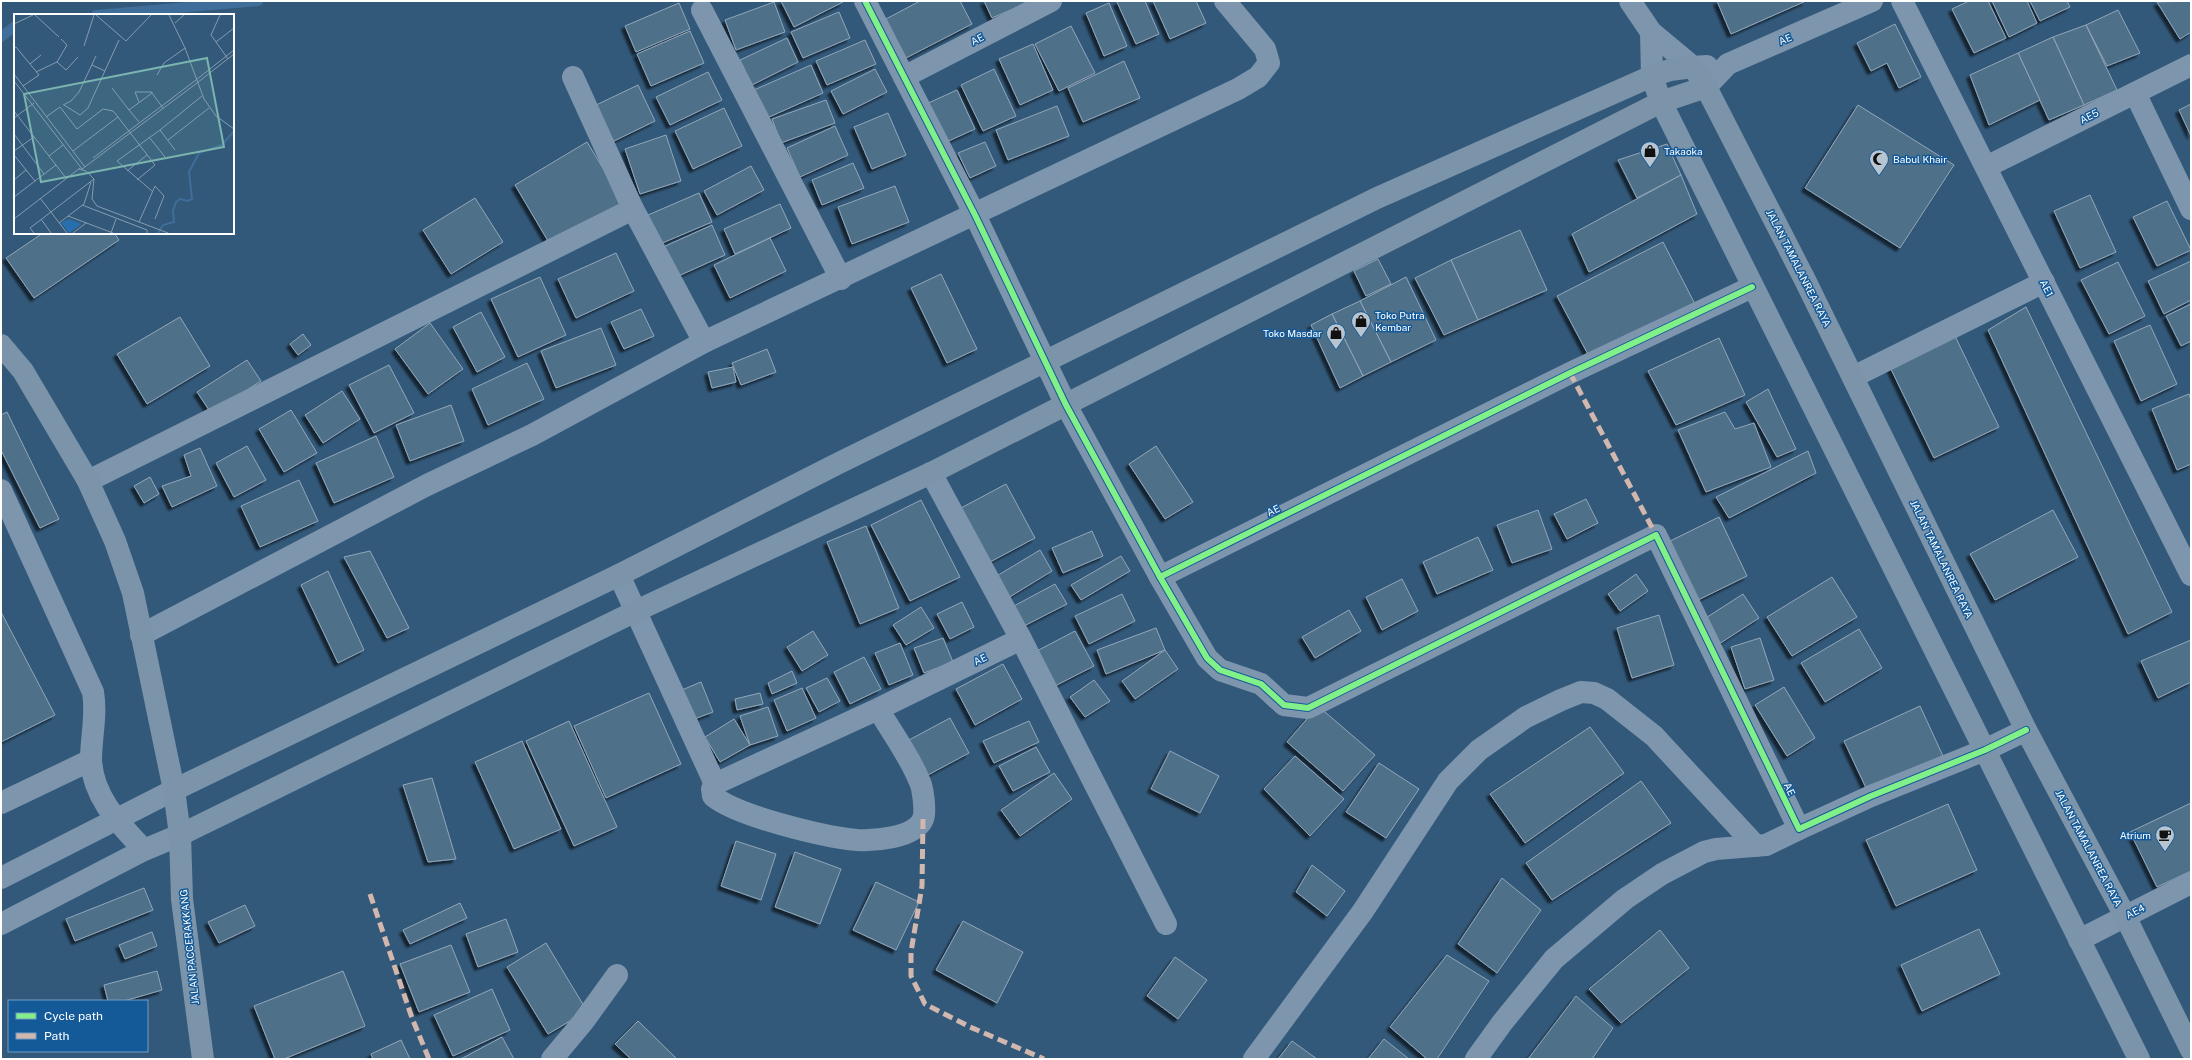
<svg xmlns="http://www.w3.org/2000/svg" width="2192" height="1060" viewBox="0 0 2192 1060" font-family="'Public Sans',sans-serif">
<defs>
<filter id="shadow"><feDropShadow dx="-3.5" dy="3.5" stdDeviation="1" flood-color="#0009"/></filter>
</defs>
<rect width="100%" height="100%" fill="#33597a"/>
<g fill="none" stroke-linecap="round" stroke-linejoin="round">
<!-- stream -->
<g stroke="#3f6e9a" stroke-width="10">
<path d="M96 15 258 1"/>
<path d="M1 37 15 26"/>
</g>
</g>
<!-- building -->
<g fill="#506f89" stroke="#91a7ba" filter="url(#shadow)">
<path d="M781 1H843V2L794 27Z"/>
<path d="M920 1H960L972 24 906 58 886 19Z"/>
<path d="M984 1H1031L992 18Z"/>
<path d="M1120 1H1145L1159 34 1136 44 1117 2Z"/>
<path d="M1153 1H1196L1206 23 1170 39Z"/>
<path d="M1717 1H1806L1731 34Z"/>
<path d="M1969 1H1988L2006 38 1974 53 1952 9Z"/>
<path d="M1992 1H2027L2037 23 2009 37Z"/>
<path d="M2030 1H2067L2070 7 2040 21Z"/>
<path d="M2191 1V32L2180 39 2157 2Z"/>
<path d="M774 2 785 32 736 50 725 20Z"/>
<path d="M679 3 690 29 636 52 625 26Z"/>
<path d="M1109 3 1127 46 1104 56 1086 13Z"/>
<path d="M2118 10 2140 53 2107 66 2086 25Z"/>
<path d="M839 12 850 38 803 58 791 32Z"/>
<path d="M1895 24 1921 77 1899 88 1887 63 1871 71 1857 43Z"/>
<path d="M2086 25 2117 90 2084 105 2053 37Z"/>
<path d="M1071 26 1095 73 1059 91 1035 44Z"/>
<path d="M690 31 704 63 651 86 637 54Z"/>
<path d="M2053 37 2084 105 2049 120 2018 53Z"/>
<path d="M787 38 798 62 752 85 740 60Z"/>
<path d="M865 40 876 64 827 85 816 61Z"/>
<path d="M1033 44 1053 90 1020 105 999 59Z"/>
<path d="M2018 53 2040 100 1989 125 1970 75Z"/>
<path d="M1124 61 1140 98 1083 122 1068 88Z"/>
<path d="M811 65 823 93 767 118 754 90Z"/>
<path d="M875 69 887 92 843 114 831 91Z"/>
<path d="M994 69 1016 116 983 131 961 85Z"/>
<path d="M708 72 722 100 670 125 656 97Z"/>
<path d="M638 85 655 121 610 143 592 107Z"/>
<path d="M957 90 975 129 942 144 924 105Z"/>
<path d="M826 100 835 123 781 143 772 119Z"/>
<path d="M2191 104V136L2179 110Z"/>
<path d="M1858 105 1954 165 1900 248 1805 188Z"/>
<path d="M1057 106 1069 136 1008 160 996 130Z"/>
<path d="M724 108 742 146 693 169 675 131Z"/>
<path d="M888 113 906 155 872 169 854 127Z"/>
<path d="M835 126 848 155 800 177 787 148Z"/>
<path d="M666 135 681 181 640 194 625 149Z"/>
<path d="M587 142 624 203 551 246 515 185Z"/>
<path d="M985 142 996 166 970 178 958 153Z"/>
<path d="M1667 144 1681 175 1637 198 1618 160Z"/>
<path d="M853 163 864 188 822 205 812 180Z"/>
<path d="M751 166 764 190 717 215 704 191Z"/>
<path d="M1681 175 1697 214 1589 272 1572 234Z"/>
<path d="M895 186 909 222 852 244 838 207Z"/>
<path d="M699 193 712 222 660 244 648 215Z"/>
<path d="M2090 195 2116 252 2080 268 2054 211Z"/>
<path d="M475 198 503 242 451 274 423 230Z"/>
<path d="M2167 201 2191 250 2157 266 2133 217Z"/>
<path d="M780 204 791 228 735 254 724 229Z"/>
<path d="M712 225 725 255 674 278 661 248Z"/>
<path d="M1520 230 1547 290 1478 320 1451 260Z"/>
<path d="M43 233H114L119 240 34 298 6 258Z"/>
<path d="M770 238 786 271 730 298 714 265Z"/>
<path d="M1663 242 1696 306 1591 360 1557 296Z"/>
<path d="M616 253 634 291 576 318 558 279Z"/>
<path d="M1378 259 1391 284 1366 296 1354 271Z"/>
<path d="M1451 260 1478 320 1444 335 1415 278Z"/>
<path d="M2191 261V300L2164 314 2148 281Z"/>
<path d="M2118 262 2145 316 2109 334 2081 280Z"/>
<path d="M941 274 977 349 947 363 911 288Z"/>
<path d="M540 277 566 335 518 357 491 299Z"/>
<path d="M1406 277 1436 340 1391 362 1360 301Z"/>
<path d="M1360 301 1391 362 1363 376 1332 314Z"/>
<path d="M2191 304V341L2181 346 2166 316Z"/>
<path d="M2026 307 2172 612 2128 634 1988 330Z"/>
<path d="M641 309 654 336 624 349 611 322Z"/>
<path d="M481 312 505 357 477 372 453 327Z"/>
<path d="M1332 314 1363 376 1340 388 1311 325Z"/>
<path d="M180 317 210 366 147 404 117 354Z"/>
<path d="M430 323 463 369 428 394 395 349Z"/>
<path d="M2150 325 2177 384 2141 401 2114 341Z"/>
<path d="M601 328 616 365 556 388 541 351Z"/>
<path d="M303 334 311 345 298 355 290 344Z"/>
<path d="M1954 334 1999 427 1934 458 1889 365Z"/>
<path d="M1719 338 1745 395 1676 425 1648 371Z"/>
<path d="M767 349 776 372 741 385 732 363Z"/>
<path d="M247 360 261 381 211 413 197 392Z"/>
<path d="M527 363 544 399 488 425 472 389Z"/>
<path d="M389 365 414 413 374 433 349 385Z"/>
<path d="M733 367 736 382 712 388 708 372Z"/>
<path d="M1768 389 1796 449 1777 457 1746 402Z"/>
<path d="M342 391 360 419 323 443 305 415Z"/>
<path d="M2189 394 2191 400V464L2177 470 2152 409Z"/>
<path d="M451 405 464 441 410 461 396 425Z"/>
<path d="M291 410 317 453 284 472 259 429Z"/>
<path d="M7 412 59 519 40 528 1 450V415Z"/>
<path d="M1725 412 1735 429 1754 423 1771 467 1706 492 1678 430Z"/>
<path d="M376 436 394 477 334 503 316 463Z"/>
<path d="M247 446 266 480 234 497 216 463Z"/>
<path d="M1156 446 1193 502 1165 519 1129 464Z"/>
<path d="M200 448 217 486 172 507 162 486 191 476 184 455Z"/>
<path d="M1808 451 1816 473 1729 518 1716 497Z"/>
<path d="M150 477 159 494 144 503 134 486Z"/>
<path d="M299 480 318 521 260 547 241 506Z"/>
<path d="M1006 484 1035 538 990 562 961 508Z"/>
<path d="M1586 499 1598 523 1567 539 1554 514Z"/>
<path d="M921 500 960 577 910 601 871 525Z"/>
<path d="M1538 510 1552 549 1512 563 1497 525Z"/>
<path d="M2053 510 2078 557 1995 600 1970 554Z"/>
<path d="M1719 517 1747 576 1692 603 1664 544Z"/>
<path d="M866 526 899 608 860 624 827 542Z"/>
<path d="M1092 531 1103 556 1063 573 1052 548Z"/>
<path d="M1478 537 1493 570 1437 594 1423 562Z"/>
<path d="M1040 550 1052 571 1008 598 995 577Z"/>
<path d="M370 551 409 628 387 638 344 557Z"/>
<path d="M1121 556 1130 571 1081 600 1071 585Z"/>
<path d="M328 571 364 650 338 663 301 585Z"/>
<path d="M1636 574 1648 591 1620 611 1608 594Z"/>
<path d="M1832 577 1857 617 1792 656 1767 617Z"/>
<path d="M1402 579 1418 611 1382 630 1366 597Z"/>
<path d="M1055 584 1067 604 1022 627 1012 607Z"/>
<path d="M1122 594 1135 621 1089 644 1075 616Z"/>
<path d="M1743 594 1759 618 1716 646 1701 621Z"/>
<path d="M962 602 974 627 950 639 937 614Z"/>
<path d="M921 607 934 628 906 645 893 625Z"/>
<path d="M1349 610 1361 631 1315 658 1302 637Z"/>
<path d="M1 612 55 715 1 742Z"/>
<path d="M1659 615 1674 665 1632 678 1617 628Z"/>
<path d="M1156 628 1165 650 1106 674 1097 650Z"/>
<path d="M1859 629 1882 668 1825 702 1801 663Z"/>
<path d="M813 631 828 655 802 671 787 647Z"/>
<path d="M1075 631 1094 666 1051 688 1033 653Z"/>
<path d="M943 638 953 662 924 673 914 648Z"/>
<path d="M1760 638 1774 680 1745 689 1731 647Z"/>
<path d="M2191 640V682L2158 698 2141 661Z"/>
<path d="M900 643 913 675 889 685 875 653Z"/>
<path d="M1165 650 1178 669 1135 699 1122 681Z"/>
<path d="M864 657 881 689 850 704 834 672Z"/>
<path d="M1003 664 1022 699 975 725 956 689Z"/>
<path d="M792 671 797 683 772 694 768 683Z"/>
<path d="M827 678 840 701 819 712 806 688Z"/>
<path d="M1094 680 1110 701 1085 717 1070 697Z"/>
<path d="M701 682 713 712 689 721 677 692Z"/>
<path d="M1784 687 1815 738 1787 756 1755 705Z"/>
<path d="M802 688 816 718 787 731 774 700Z"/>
<path d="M649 693 681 764 606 798 574 726Z"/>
<path d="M760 693 763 704 737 710 735 699Z"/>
<path d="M1318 706 1375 755 1343 791 1287 742Z"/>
<path d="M1920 706 1943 756 1867 790 1844 741Z"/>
<path d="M768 707 778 736 750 745 740 716Z"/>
<path d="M950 718 969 753 928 775 909 740Z"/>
<path d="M734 719 750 745 720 762 705 737Z"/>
<path d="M569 721 617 827 574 846 526 741Z"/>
<path d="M1029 721 1039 742 994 763 983 741Z"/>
<path d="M1590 727 1624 773 1525 843 1490 794Z"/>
<path d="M522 741 561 829 514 849 475 762Z"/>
<path d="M1036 747 1050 772 1013 791 999 766Z"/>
<path d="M1170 751 1219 776 1200 813 1151 789Z"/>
<path d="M1295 756 1344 799 1310 836 1264 789Z"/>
<path d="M1379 763 1419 789 1386 838 1346 812Z"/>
<path d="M1054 773 1072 799 1020 836 1001 810Z"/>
<path d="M432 778 456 859 428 862 403 785Z"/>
<path d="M1641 781 1671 823 1552 900 1526 863Z"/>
<path d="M2191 803V871L2157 887 2130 832Z"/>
<path d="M1948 804 1977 870 1896 906 1866 840Z"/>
<path d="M736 841 776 854 761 900 721 886Z"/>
<path d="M795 852 841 869 820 924 775 907Z"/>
<path d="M1312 865 1345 891 1327 916 1296 892Z"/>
<path d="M1502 878 1541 910 1497 973 1458 944Z"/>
<path d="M876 882 919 902 896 950 853 930Z"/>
<path d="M144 888 153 910 75 941 66 919Z"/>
<path d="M460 903 467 918 410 944 403 930Z"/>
<path d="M245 905 255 926 219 943 208 922Z"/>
<path d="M506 919 518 952 478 967 466 934Z"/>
<path d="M963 921 1023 952 997 1003 936 970Z"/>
<path d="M1979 929 2000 974 1922 1011 1901 965Z"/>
<path d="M1660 930 1689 968 1621 1023 1589 989Z"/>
<path d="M152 932 157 946 125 959 119 945Z"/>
<path d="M546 943 587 1011 548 1034 507 967Z"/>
<path d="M451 945 470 992 419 1012 400 964Z"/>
<path d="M1447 955 1489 981 1437 1059H1427L1390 1027Z"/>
<path d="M1175 957 1207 980 1178 1019 1147 996Z"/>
<path d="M157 971 162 990 124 1001H108L104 985Z"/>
<path d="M343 971 365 1026 284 1059H275L254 1006Z"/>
<path d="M492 989 510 1030 453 1056 434 1015Z"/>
<path d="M1576 996 1613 1028 1592 1059H1528Z"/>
<path d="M638 1021 677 1059H631L615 1044Z"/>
<path d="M502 1037 514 1059H461Z"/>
<path d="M1384 1039 1409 1059H1368Z"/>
<path d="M401 1040 410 1059H373L371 1054Z"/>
<path d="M1292 1041 1317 1059H1278Z"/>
</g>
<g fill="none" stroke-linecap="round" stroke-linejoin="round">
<!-- minor -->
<g stroke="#7d95ad" stroke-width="22">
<path d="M865 1 975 215 1066 405 1160 577 1570 373 1752 287"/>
<path d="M1630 1 1651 32 1693 67 1707 66"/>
<path d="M1902 1 2191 575"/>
<path d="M702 10 841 279"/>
<path d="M1651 32 1652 76"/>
<path d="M573 77 633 209 704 342 1238 89 1258 77 1269 63 1265 49 1225 1"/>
<path d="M904 77 1051 1"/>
<path d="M1706 87 1728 64 1872 1"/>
<path d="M2135 93 2191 209"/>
<path d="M1986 167 2191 65"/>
<path d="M1853 377 2044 282"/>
<path d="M88 481 633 209"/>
<path d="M1 490 93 692C97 715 91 737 91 760 93 798 120 824 144 850"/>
<path d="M619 575 715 784"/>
<path d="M1160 577 1207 658 1220 670 1261 684 1284 705 1308 708 1656 535 1799 829 1871 796 1985 750 2026 730"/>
<path d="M141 635 427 485 532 435 704 342"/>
<path d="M1021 639 1166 924"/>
<path d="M878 709C891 731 910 757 919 780 923 787 926 811 923 819 915 838 874 841 857 840 824 837 737 816 713 796L712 789 715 784 878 709 1021 639 931 473"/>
<path d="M1 803 91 760"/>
<path d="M1 878 174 790"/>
<path d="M1 924 144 850 180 835"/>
<path d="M2079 940 2191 883"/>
<path d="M552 1059 583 1022 617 975"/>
<path d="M1254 1059 1363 911 1448 781 1479 750 1526 717 1561 700 1581 692 1594 693 1607 699 1654 736 1756 846"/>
<path d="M1476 1059 1502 1023 1554 959 1625 899 1662 874 1704 852 1716 849 1766 845 1799 829"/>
</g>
<!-- major -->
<g stroke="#7b94aa" stroke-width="22">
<path d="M1656 88 1661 102 2139 1059"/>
<path d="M1 345 23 371 88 481 115 541 133 593 174 790 180 835 182 899 203 1059"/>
<path d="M174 790 619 575 837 464 1377 198 1652 76 1670 70 1693 67 1706 87 1805 280 2026 730 2125 916 2191 1050"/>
<path d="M180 835 636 611 931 473 1661 102 1706 87"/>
</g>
<!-- quiet -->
<g stroke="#d1b7ad" stroke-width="5" stroke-dasharray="10 5" stroke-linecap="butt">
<path d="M1570 373 1656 535"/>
<path d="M923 819 922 886 911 952V976L925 1004 970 1027 1044 1059"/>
<path d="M370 894 412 1018 429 1059"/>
</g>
<!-- cycleway casing -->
<g stroke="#155a98" stroke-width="8">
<g id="cycleway">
<path d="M865 1 975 215 1066 405 1160 577 1570 373 1752 287"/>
<path d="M1160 577 1207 658 1220 670 1261 684 1284 705 1308 708 1656 535 1799 829 1871 796 1985 750 2026 730"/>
</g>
</g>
<!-- cycleway -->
<use href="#cycleway" stroke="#82f089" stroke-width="6"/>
</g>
<!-- icons -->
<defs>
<g id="shop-pin" transform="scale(1)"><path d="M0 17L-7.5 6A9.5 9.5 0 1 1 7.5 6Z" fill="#b8c5d0" stroke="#155a98"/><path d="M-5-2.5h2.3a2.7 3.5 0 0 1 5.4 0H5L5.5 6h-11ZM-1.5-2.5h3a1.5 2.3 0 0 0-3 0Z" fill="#111"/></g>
<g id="mosque-pin" transform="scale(1)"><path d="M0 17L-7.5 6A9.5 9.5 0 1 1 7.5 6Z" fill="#b8c5d0" stroke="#155a98"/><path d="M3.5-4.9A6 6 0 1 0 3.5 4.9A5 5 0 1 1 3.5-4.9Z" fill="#111"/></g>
<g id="cafe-pin" transform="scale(1)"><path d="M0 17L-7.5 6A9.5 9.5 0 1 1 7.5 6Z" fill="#b8c5d0" stroke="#155a98"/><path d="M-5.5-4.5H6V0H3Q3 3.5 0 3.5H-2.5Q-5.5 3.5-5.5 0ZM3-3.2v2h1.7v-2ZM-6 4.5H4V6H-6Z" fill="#111"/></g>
</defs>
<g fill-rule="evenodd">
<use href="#shop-pin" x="1650" y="151"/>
<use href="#mosque-pin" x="1879" y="159"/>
<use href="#shop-pin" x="1361" y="321"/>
<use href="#shop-pin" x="1336" y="333"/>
<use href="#cafe-pin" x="2165" y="835"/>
</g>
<g text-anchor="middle" stroke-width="3" stroke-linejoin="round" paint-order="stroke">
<!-- street labels -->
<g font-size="10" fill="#fff" stroke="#155a98">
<text transform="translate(977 39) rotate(-27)" y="4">AE</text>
<text transform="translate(1785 39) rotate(-24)" y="4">AE</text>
<text transform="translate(2089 116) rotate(-26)" y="4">AE5</text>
<text transform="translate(1799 268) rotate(63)" y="4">JALAN TAMALANREA RAYA</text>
<text transform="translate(2047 288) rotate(63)" y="4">AE1</text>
<text transform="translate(1273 510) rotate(-26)" y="4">AE</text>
<text transform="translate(1942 559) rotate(64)" y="4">JALAN TAMALANREA RAYA</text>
<text transform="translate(980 659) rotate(-26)" y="4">AE</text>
<text transform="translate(1790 789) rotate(64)" y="4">AE</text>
<text transform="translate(2089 848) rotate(62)" y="4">JALAN TAMALANREA RAYA</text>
<text transform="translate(2135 911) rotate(-27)" y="4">AE4</text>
<text transform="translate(189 947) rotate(-96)" y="4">JALAN PACCERAKKANG</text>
</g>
<!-- poi labels -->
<g font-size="10" fill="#fff" stroke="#155a98" text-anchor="start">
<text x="1664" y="155">Takaoka</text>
<text x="1893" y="163">Babul Khair</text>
<text x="1375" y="319">Toko Putra<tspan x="1375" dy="12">Kembar</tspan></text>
<text x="1322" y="337" text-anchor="end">Toko Masdar</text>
<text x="2151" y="839" text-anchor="end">Atrium</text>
</g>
</g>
<!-- overview -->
<g transform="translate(14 14)">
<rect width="220" height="220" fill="#33597a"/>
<path d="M55 205 68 210 55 219 47 209Z" fill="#276fad"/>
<path fill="none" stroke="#3f6e9a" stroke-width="2" d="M144 219 149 211 160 208 159 197 162 188 166 185 174 187 178 185 175 158 185 139 208 131 220 117"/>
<path fill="none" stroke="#859baf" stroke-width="1" d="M21 1 45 23M82 1 112 27 137 1M155 1 171 34 190 85 202 102 220 115M206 1 197 21 214 45M161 9 170 1M0 10 19 1M202 28 220 14M70 32 80 1M0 34 2 33 25 61 9 72M43 48 52 56 64 43M16 50 27 41M78 51 91 57M22 58 43 48 53 31 47 25M0 60 71 153M143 61 150 49 171 34M182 66 220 36M0 67 68 155 183 69M183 69 220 40M98 74 115 96M138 79 149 94M49 91 57 87 65 78 82 42M50 91 66 101 74 94 105 26M0 97 52 164M32 103 46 93 63 115 89 95 99 97 104 103M0 104 20 89M125 108 115 96 138 79V78H121L125 88M146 116 188 82M0 120 30 160M135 123 151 143M154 126 195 94M0 137 20 123M59 137 104 103 141 151 123 166M0 141 21 167 42 151M35 142 49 131M79 144 182 66M65 155 72 157 80 165 78 185 83 192 154 219M113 157 133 141M0 166 12 156M138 177 103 147 146 116 161 136M0 183 21 167M26 184 53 219M68 191 133 216V219M54 202 99 219M0 205 66 154M27 205 37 219M125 208 141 172 150 182 141 205M45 209 70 190 77 168M20 219 16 214 80 165M59 219 72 209M97 219 102 205"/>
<path fill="#7bb4af" fill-opacity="0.15" stroke="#7bb4af" stroke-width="2" d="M193 44 210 133 27 168 10 80Z"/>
<rect width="220" height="220" fill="none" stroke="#fff" stroke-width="2"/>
</g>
<!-- border -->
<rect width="2192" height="1060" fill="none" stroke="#ffffff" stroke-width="4"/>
<!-- legend -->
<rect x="8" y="1000" width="140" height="52" fill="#155a98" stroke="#739cc1"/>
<rect x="16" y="1013" width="20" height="6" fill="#82f089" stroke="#739cc1"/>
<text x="44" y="1020" font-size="12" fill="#ffffff">Cycle path</text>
<rect x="16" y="1033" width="20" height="6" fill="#d1b7ad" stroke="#739cc1"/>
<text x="44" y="1040" font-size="12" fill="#ffffff">Path</text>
</svg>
